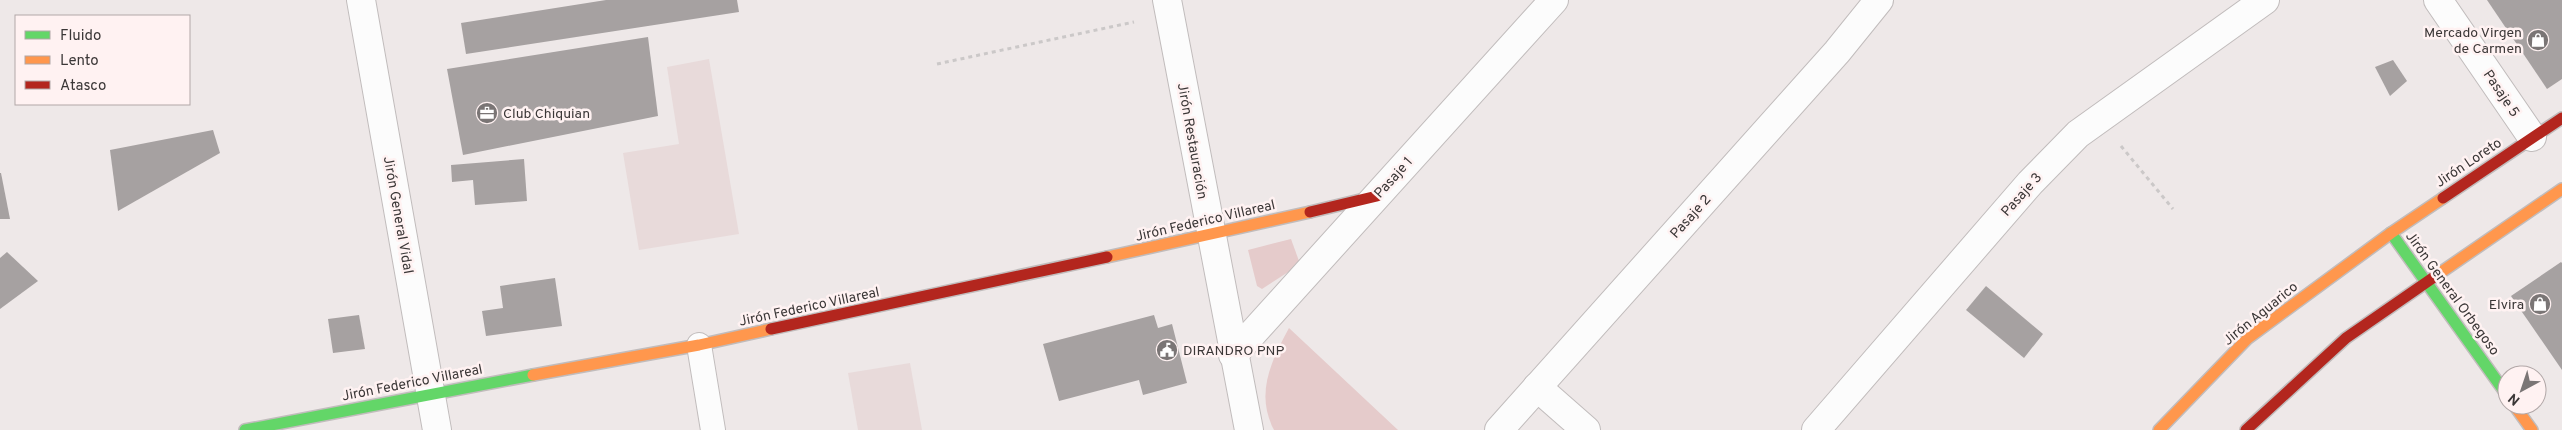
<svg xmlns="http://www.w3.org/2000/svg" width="2562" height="430" viewBox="0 0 2562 430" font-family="Overpass,sans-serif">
<rect width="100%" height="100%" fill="#eee8e8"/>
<!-- built -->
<g fill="#e8dada">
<path d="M709 59 739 234 639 250 623 153 679 144 667 67Z"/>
<path d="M910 363 922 430H858L848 373Z"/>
</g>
<!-- green -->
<g fill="#e5cbcb">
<path d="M1291 239 1299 261 1296 267 1262 289 1257 286 1248 250Z"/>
<path d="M1289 328 1398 430H1274C1255 394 1271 361 1289 328Z"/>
</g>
<!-- building -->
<g fill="#a6a1a1">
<path d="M606 0H737L739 12 466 54 461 23Z"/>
<path d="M2487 0H2562V79L2547 89Z"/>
<path d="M648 37 658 116 463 155 447 69Z"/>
<path d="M2393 60 2407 81 2390 96 2375 67Z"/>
<path d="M213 130 220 153 118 211 110 150Z"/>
<path d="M524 159 527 201 475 205 473 180 452 182 451 165Z"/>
<path d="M0 173H1L10 219H0Z"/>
<path d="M7 252 38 281 0 309V258Z"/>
<path d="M2561 262 2562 263V370L2511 296Z"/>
<path d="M555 278 562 326 486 336 482 311 503 308 500 286Z"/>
<path d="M1986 286 2043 334 2024 358 1966 310Z"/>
<path d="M359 315 365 349 333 353 328 319Z"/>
<path d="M1154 315 1158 328 1172 324 1187 383 1143 395 1139 380 1059 401 1043 344Z"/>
</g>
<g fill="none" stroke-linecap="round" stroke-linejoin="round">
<!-- lane casing -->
<g stroke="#c1bcbc" stroke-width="26">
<path id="lane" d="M699 345 713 430"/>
</g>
<!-- street casing -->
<g stroke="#c1bcbc" stroke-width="30">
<g id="street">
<path d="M361 0 437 430"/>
<path d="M1167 0 1249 430"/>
<path d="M2438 0 2532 137"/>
<path d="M1233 355 1554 0"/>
<path d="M1537 387 1586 430"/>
<path d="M1499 430 1837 52 1879 0"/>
<path d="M1816 430 2030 183 2078 134 2265 0"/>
</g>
</g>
<!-- fast casing -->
<g stroke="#c1bcbc" stroke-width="14">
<g id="fast">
<path d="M2391 233 2507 395"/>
<path d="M245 430 533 375"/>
</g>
</g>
<!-- slow casing -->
<g stroke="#c1bcbc" stroke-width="14">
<g id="slow">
<path d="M1107 257 1310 212"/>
<path d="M2437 275 2562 189"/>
<path d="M533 375 699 345 771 329"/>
<path d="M2514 405 2532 430"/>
<path d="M2159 430 2248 338 2391 233 2443 198"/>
</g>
</g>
<!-- jam casing -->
<g stroke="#c1bcbc" stroke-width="14">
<g id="jam">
<path d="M2443 198 2562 118"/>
<path d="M1310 212 1377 196"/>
<path d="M771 329 1107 257"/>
<path d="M2246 430 2346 338 2437 275"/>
</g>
</g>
<!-- path -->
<g stroke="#cbc8c8" stroke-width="3" stroke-dasharray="4 4" stroke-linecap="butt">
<path d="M937 64 1134 22"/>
<path d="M2121 146 2173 209"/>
</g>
<!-- lane -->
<use href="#lane" stroke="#fcfcfc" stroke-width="24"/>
<!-- street -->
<use href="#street" stroke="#fcfcfc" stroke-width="28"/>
<!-- fast -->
<use href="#fast" stroke="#63d668" stroke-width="11"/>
<!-- slow -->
<use href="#slow" stroke="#ff974d" stroke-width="11"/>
<!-- jam -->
<use href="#jam" stroke="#b3261e" stroke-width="11"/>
</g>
<!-- icons -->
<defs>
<g id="shop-disc" transform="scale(1.125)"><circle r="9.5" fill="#7a7575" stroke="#fff2f2"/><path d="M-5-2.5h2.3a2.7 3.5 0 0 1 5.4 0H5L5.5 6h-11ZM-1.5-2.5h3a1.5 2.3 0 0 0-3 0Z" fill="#fff"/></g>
<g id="office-disc" transform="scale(1.125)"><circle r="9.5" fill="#7a7575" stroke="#fff2f2"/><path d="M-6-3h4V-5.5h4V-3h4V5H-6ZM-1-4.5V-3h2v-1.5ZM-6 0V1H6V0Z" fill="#fff"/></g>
<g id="civic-disc" transform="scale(1.125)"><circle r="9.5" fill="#7a7575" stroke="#fff2f2"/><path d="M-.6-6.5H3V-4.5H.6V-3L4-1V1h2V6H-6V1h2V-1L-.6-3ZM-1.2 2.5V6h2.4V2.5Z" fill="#fff"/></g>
</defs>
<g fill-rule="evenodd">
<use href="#shop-disc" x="2538" y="40"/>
<use href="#office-disc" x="487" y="113"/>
<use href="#shop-disc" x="2540" y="304"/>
<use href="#civic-disc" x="1167" y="350"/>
</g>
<g text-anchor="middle" stroke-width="5" stroke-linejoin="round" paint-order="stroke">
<!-- poi labels -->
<g font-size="14" fill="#3b3737" stroke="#fff2f2" text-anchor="end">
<text x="2522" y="37">Mercado Virgen<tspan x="2522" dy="16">de Carmen</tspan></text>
<text x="503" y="118" text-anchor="start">Club Chiquian</text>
<text x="2524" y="309">Elvira</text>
<text x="1183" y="355" text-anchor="start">DIRANDRO PNP</text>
</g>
<!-- street labels -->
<g font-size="14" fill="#3b3737" stroke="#fff2f2">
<text transform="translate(2502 93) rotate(56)" y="5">Pasaje 5</text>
<text transform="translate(1193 141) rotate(80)" y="5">Jirón Restauración</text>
<text transform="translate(2468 162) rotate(-34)" y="5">Jirón Loreto</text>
<text transform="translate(1393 177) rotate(-48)" y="5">Pasaje 1</text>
<text transform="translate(2021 194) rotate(-48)" y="5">Pasaje 3</text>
<text transform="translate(399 215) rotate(80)" y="5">Jirón General Vidal</text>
<text transform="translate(1690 216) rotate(-48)" y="5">Pasaje 2</text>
<text transform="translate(1205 220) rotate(-13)" y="5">Jirón Federico Villareal</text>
<text transform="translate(2453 293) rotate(54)" y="5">Jirón General Orbegoso</text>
<text transform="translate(809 306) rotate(-12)" y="5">Jirón Federico Villareal</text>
<text transform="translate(2260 313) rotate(-39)" y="5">Jirón Aguarico</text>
<text transform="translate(412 382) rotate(-11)" y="5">Jirón Federico Villareal</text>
</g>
</g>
<!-- legend -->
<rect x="15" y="15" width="175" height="90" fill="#fff2f2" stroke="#b1a7a7"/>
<rect x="25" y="31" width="25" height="8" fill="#63d668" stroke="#b1a7a7"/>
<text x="60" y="40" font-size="15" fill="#3b3737">Fluido</text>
<rect x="25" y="56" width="25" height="8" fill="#ff974d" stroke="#b1a7a7"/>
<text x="60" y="65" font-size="15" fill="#3b3737">Lento</text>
<rect x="25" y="81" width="25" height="8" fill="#b3261e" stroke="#b1a7a7"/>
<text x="60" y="90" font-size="15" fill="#3b3737">Atasco</text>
<!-- north arrow -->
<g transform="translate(2522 390) rotate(220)"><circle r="24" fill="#fff2f2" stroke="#b1a7a7"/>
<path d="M0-4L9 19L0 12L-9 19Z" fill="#7a7575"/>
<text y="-8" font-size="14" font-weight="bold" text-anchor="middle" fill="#3b3737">N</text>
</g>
</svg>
